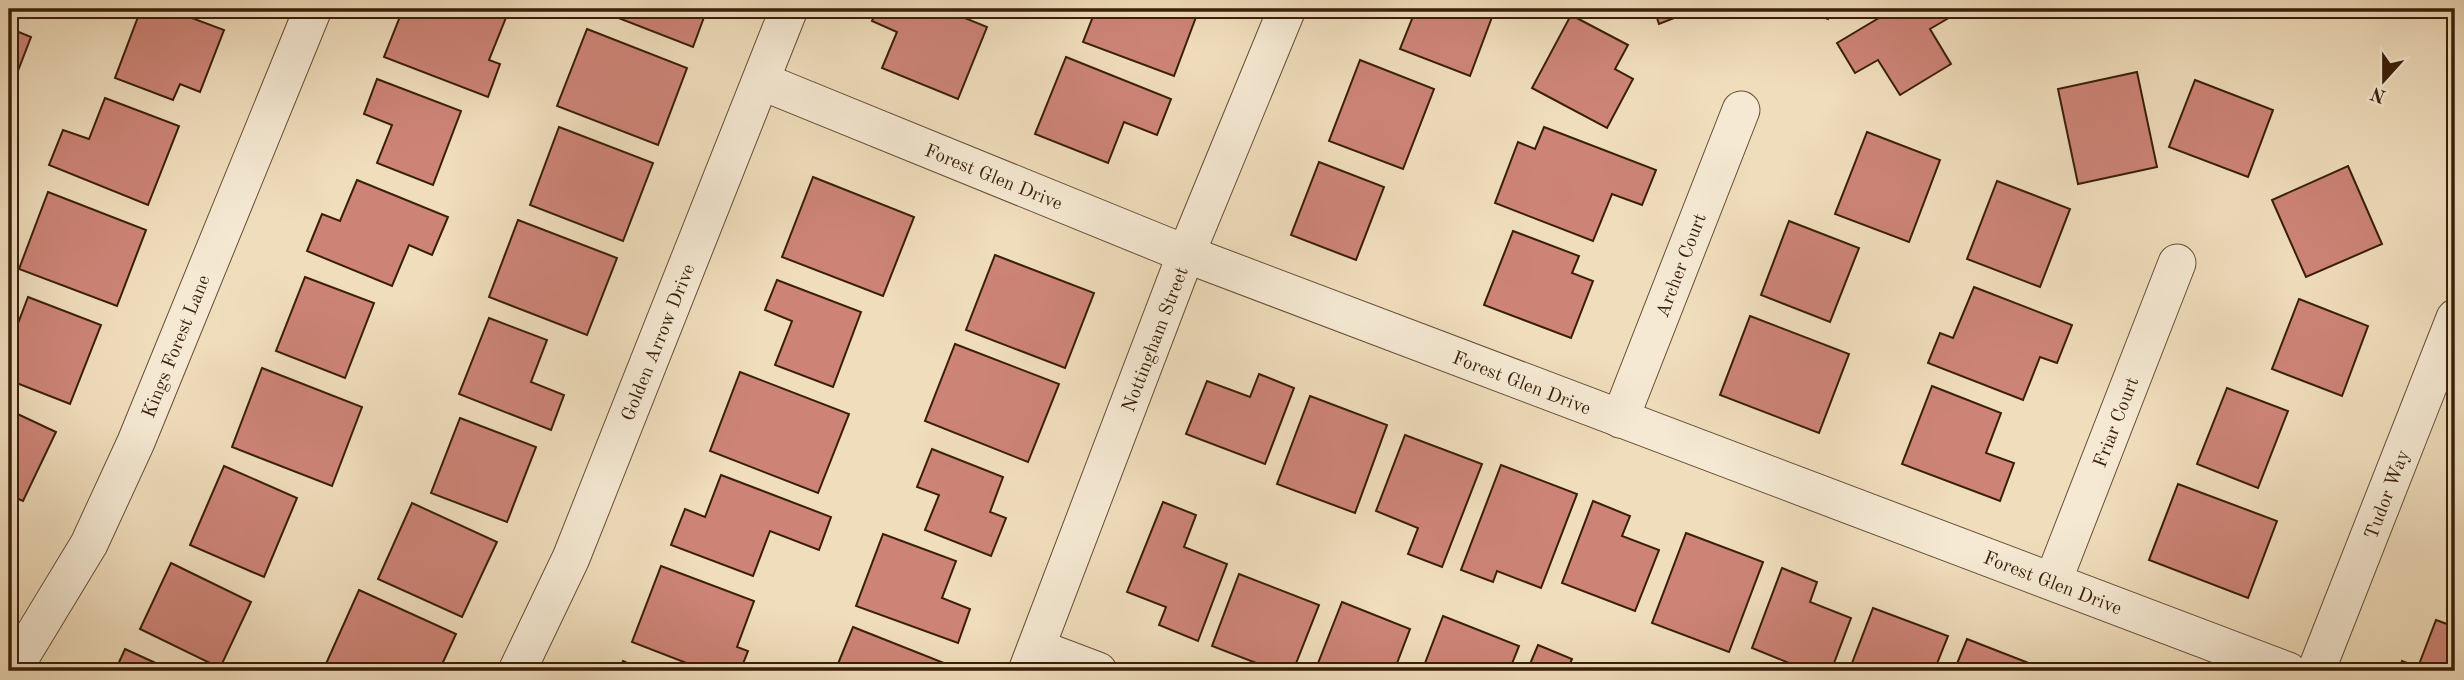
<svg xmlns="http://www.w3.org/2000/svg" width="2464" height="680" viewBox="0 0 2464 680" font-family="'Old Standard TT',serif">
<rect width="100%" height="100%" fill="#f0ddbc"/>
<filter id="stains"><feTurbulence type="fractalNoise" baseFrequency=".00286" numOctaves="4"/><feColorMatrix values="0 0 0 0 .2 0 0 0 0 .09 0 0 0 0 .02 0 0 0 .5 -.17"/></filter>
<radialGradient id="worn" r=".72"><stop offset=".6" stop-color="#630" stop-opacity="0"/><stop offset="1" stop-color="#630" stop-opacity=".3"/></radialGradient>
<!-- building -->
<g fill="#cd8477" stroke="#391f09" stroke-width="2">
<path d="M141 9H168L224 30 200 92 180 84 173 100 115 78Z"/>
<path d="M403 9H491L507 15 489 60 500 64 488 97 384 57Z"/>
<path d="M610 9H707L693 47 608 14Z"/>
<path d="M877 9H943L987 27 958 99 882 68 897 32 872 21Z"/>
<path d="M1096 9H1199L1174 76 1083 42Z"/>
<path d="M1416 9H1495L1470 76 1400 49Z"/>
<path d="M1654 9H1697L1659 24Z"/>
<path d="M1799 9H1831L1828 19Z"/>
<path d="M1894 9H1947L1952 16 1930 29 1951 64 1900 95 1878 60 1855 73 1837 43Z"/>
<path d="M1571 15 1628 45 1615 69 1633 79 1607 128 1532 88Z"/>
<path d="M9 28 31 37 9 94Z"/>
<path d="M587 29 687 68 658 145 557 106Z"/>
<path d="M1066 57 1171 99 1157 135 1124 122 1108 163 1035 134Z"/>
<path d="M1360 60 1434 89 1403 169 1329 141Z"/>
<path d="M2137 72 2157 167 2078 184 2058 89Z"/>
<path d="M377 79 461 111 433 185 377 163 392 125 364 114Z"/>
<path d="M2195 80 2273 110 2248 177 2169 147Z"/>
<path d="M105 98 179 126 148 205 49 165 63 130 89 139Z"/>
<path d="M559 127 653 163 623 241 530 205Z"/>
<path d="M1544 127 1656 170 1642 205 1612 194 1593 241 1495 203 1518 142 1535 149Z"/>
<path d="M1867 132 1940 160 1909 242 1835 214Z"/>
<path d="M1319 162 1384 187 1356 260 1291 235Z"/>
<path d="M2348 166 2382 244 2306 277 2272 200Z"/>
<path d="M813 177 914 217 883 296 782 257Z"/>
<path d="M357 180 448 217 432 255 409 245 392 286 307 251 322 214 340 221Z"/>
<path d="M1997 181 2070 209 2040 287 1967 259Z"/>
<path d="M48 192 146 230 117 306 19 269Z"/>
<path d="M518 220 617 258 587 335 489 297Z"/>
<path d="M1789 221 1859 248 1830 322 1761 295Z"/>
<path d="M1513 231 1579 256 1572 273 1593 281 1571 338 1484 305Z"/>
<path d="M995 255 1094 293 1065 368 966 330Z"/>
<path d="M305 277 374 303 345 378 276 351Z"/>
<path d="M777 280 861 312 833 387 775 365 792 321 765 310Z"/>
<path d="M1974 287 2072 325 2057 363 2040 357 2023 400 1928 363 1940 333 1953 338Z"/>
<path d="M28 297 101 325 70 404 9 380V347Z"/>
<path d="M2299 299 2368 326 2342 396 2272 369Z"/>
<path d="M1750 316 1849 354 1819 433 1720 395Z"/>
<path d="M489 318 547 340 531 382 564 395 551 430 459 394Z"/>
<path d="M955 344 1059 384 1028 462 925 421Z"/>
<path d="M262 368 362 407 332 486 232 447Z"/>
<path d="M740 372 849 414 818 493 710 451Z"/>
<path d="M1259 374 1294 388 1265 464 1186 434 1207 381 1250 397Z"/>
<path d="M1932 386 2001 413 1986 453 2014 463 2000 501 1902 464Z"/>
<path d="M2227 388 2288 411 2258 488 2197 464Z"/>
<path d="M1310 396 1387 425 1355 513 1277 484Z"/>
<path d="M9 410 56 432 23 501 9 495Z"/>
<path d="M460 418 536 447 507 522 431 493Z"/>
<path d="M1405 435 1482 464 1442 567 1408 554 1418 528 1376 511Z"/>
<path d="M932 449 1003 477 990 512 1006 518 991 556 925 530 939 495 917 487Z"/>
<path d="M1501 465 1577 494 1541 588 1497 571 1493 582 1461 570Z"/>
<path d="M224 466 297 498 264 577 190 545Z"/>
<path d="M721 475 831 517 819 550 770 531 753 576 671 545 685 509 705 517Z"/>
<path d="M2178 484 2277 521 2248 598 2149 560Z"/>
<path d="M1593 501 1630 516 1622 536 1659 550 1635 611 1562 583Z"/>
<path d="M1163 502 1196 515 1184 547 1227 564 1198 641 1159 625 1166 607 1127 592Z"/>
<path d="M412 503 497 542 462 617 378 579Z"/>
<path d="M1686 533 1763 562 1729 652 1652 623Z"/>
<path d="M883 534 956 561 942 598 970 609 958 643 856 606Z"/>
<path d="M171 563 251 602 220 668 140 629Z"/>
<path d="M661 566 754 601 737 647 748 651 740 671H707L632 642Z"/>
<path d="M1782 568 1817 582 1810 602 1851 618 1831 671H1791L1794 665 1752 648Z"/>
<path d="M1239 574 1319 605 1293 671H1277L1212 646Z"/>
<path d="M2455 588V612L2447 609Z"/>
<path d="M359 590 456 634 439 671H337L325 666Z"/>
<path d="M1342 602 1410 629 1394 671H1315Z"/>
<path d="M1873 608 1948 636 1934 671H1849Z"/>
<path d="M1443 616 1519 646 1509 671H1422Z"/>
<path d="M2436 620 2455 627V671H2398L2402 661 2418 667Z"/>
<path d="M853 627 954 667 952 671H835Z"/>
<path d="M1967 639 2044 669V671H1954Z"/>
<path d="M1538 645 1572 659 1567 671H1527Z"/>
<path d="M125 649 173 671H115Z"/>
<path d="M623 661 643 671H618Z"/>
</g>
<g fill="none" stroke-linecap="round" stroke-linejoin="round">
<!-- minor casing -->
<g stroke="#674e36" stroke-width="39">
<g id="minor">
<path d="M761 81 1186 254 2288 671"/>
<path d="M1620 419 1741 110"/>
<path d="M2053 581 2177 263"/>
<path d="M1037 648 1098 671"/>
<path d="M12 671 89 544 136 442 313 9"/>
<path d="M517 671 571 558 789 9"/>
<path d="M1027 671 1186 254 1287 9"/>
<path d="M2316 671 2455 318"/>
</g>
</g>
<!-- minor -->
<use href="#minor" stroke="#f5e9d3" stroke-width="37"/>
</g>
<g text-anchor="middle" stroke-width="5" stroke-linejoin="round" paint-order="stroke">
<!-- street labels -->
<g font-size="19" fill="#391f09" stroke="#f5e9d3">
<text transform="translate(994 176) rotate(22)" y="7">Forest Glen Drive</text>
<text transform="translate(1680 265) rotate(-69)" y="7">Archer Court</text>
<text transform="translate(1154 339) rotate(-69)" y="7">Nottingham Street</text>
<text transform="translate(657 342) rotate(-68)" y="7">Golden Arrow Drive</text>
<text transform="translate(175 346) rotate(-68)" y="7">Kings Forest Lane</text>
<text transform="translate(1522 382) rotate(21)" y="7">Forest Glen Drive</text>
<text transform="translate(2115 422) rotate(-69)" y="7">Friar Court</text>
<text transform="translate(2386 494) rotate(-69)" y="7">Tudor Way</text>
<text transform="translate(2053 582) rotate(21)" y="7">Forest Glen Drive</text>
</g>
</g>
<!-- margin -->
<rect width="2464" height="680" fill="none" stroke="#f0ddbc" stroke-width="35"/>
<rect x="10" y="10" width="2443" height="659" fill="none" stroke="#391f09" stroke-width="3.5"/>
<rect x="18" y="18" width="2429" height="645" fill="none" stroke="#391f09" stroke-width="2"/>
<!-- north arrow -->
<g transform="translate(2384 80) rotate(201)" stroke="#f5e9d3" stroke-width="5" paint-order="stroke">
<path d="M0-5L12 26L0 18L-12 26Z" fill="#391f09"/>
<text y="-10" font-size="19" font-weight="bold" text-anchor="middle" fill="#391f09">N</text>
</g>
<rect width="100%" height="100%" filter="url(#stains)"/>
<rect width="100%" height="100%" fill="url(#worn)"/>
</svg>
